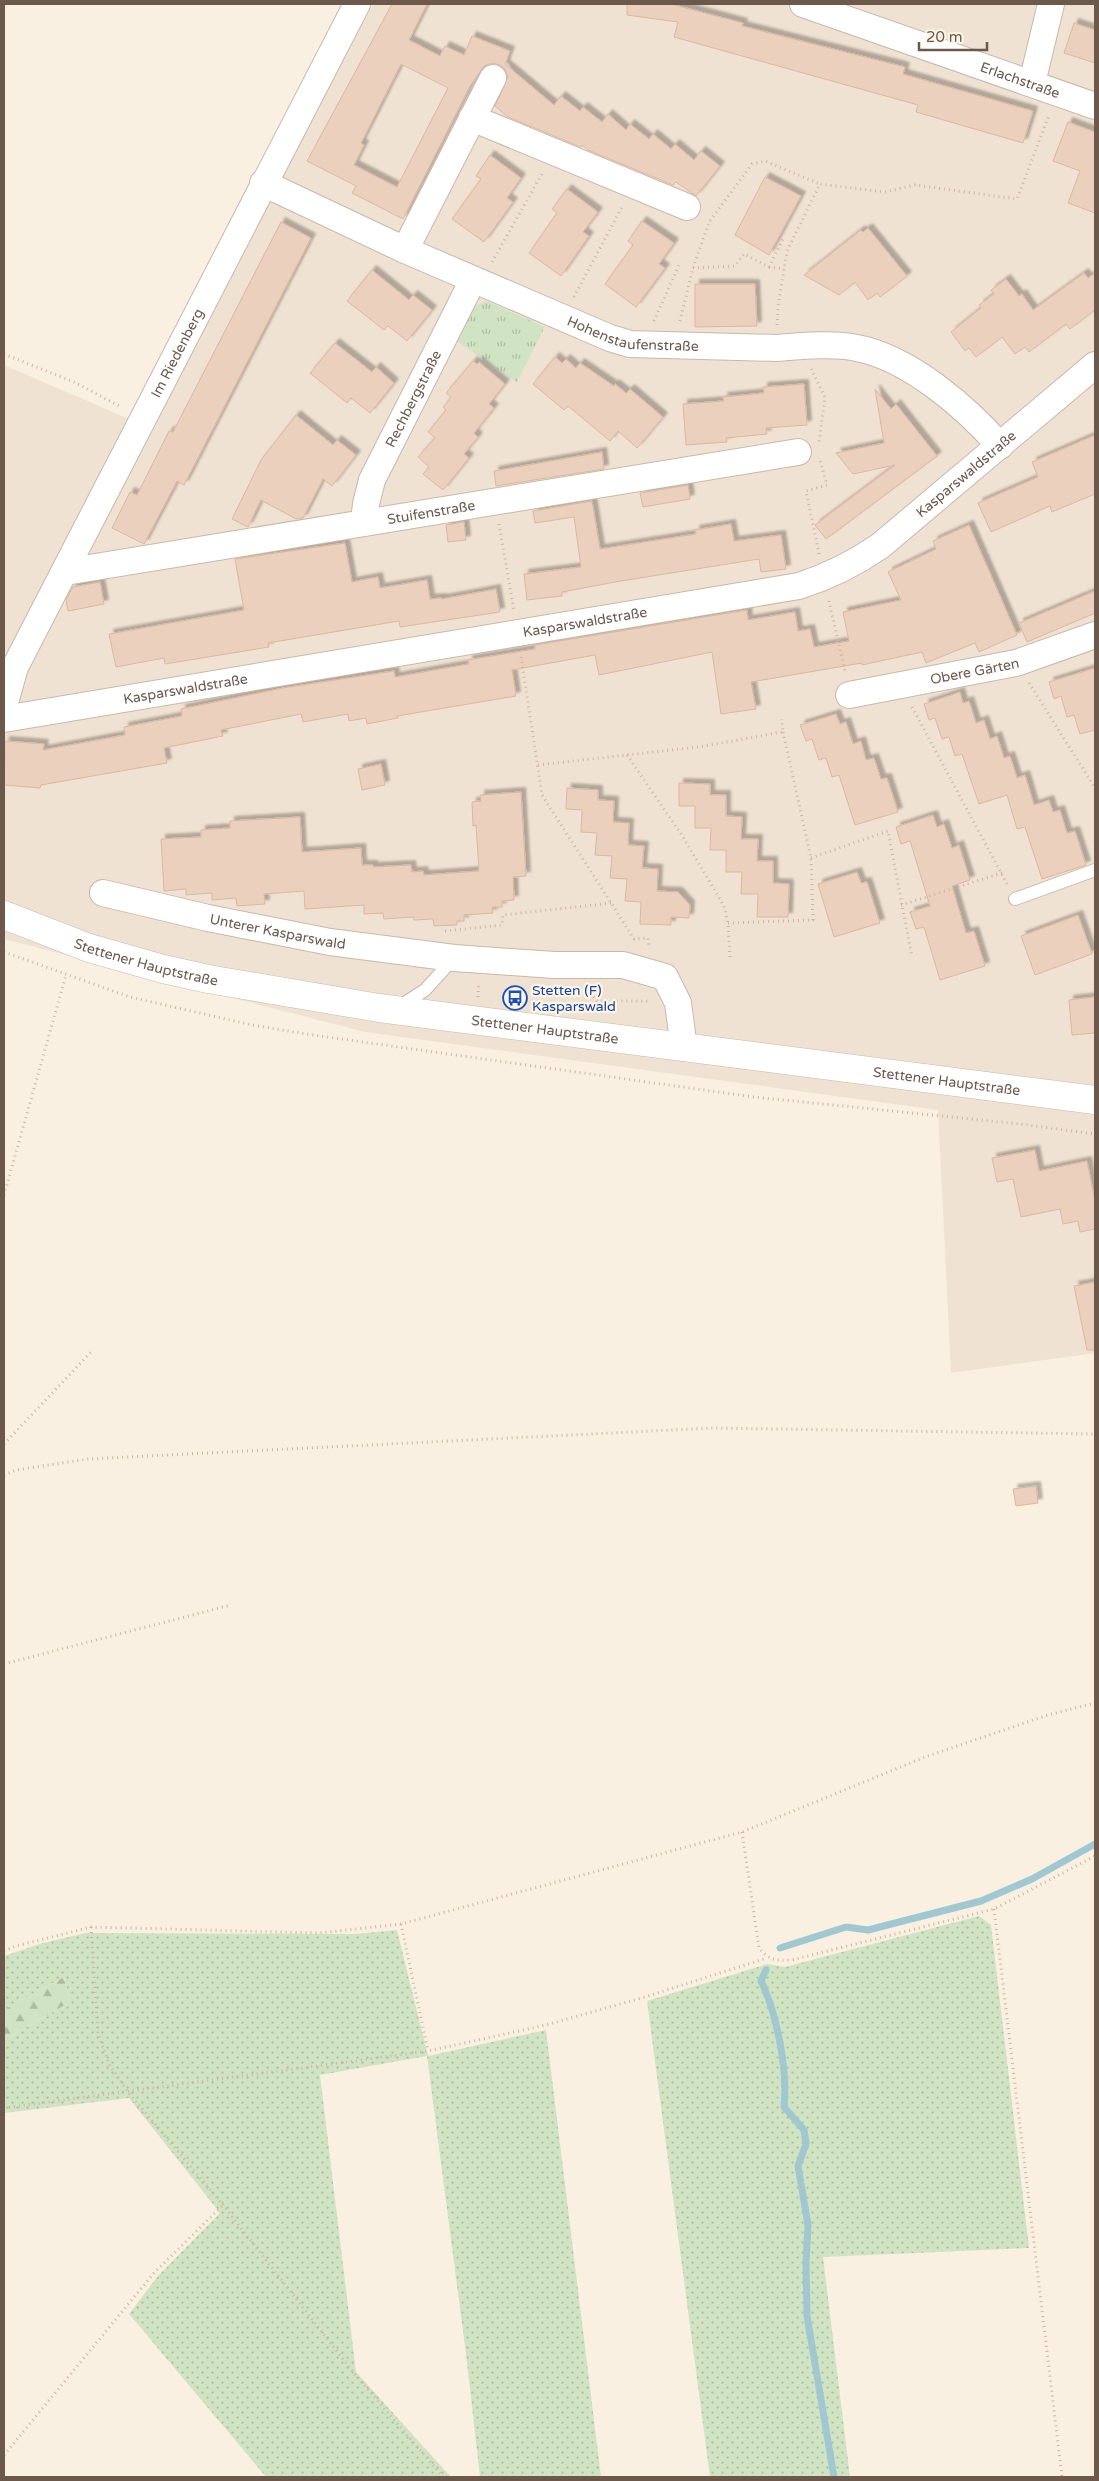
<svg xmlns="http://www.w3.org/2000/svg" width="1099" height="2481" viewBox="0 0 1099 2481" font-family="'Varela Round',sans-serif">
<defs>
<pattern id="grass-dots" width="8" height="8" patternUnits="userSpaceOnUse" patternTransform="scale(1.25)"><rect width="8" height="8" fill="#d0e4c3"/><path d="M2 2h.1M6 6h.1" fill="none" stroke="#adbca1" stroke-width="1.8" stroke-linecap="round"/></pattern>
<pattern id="forest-firs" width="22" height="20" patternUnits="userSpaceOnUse" patternTransform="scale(1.25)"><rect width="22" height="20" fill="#d0e4c3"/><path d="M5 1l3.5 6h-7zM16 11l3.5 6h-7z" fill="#adbca1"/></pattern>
<pattern id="park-tufts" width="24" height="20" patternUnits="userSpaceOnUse" patternTransform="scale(1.25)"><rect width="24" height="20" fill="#d0e4c3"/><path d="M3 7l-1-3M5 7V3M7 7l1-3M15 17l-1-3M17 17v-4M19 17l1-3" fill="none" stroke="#adbca1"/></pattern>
<filter id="shadow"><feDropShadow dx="4.5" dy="-4.5" stdDeviation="1" flood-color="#0004"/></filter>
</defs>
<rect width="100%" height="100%" fill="#f9f0e2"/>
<!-- residential -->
<path fill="#f0e2d2" d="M373 4H1095V1353L951 1373 938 1110 365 1032 4 939V365L152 429Z"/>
<!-- grass -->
<g fill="url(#grass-dots)">
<path d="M979 1916 991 1925 1029 2248 823 2257 850 2477H710L647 2001 767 1964 785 1967Z"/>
<path d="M397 1930 428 2056 546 2030 601 2477H480L466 2354 427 2056 320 2075 356 2372 451 2477H266L129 2314 158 2276 220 2213 129 2098 4 2113V2040L70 2002 64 1977 4 2010V1956L43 1943 86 1933 356 1934Z"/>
</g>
<!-- forest -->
<path fill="url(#forest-firs)" d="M64 1977 70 2002 4 2040V2010Z"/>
<!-- park -->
<path fill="url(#park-tufts)" d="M487 301 545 327 517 382 455 340C463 325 469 306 487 301Z"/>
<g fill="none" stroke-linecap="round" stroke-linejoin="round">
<!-- stream -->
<g stroke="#a1c8d0" stroke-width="7">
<path d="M780 1948 846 1927 868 1930 981 1901 1032 1879 1095 1844"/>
<path d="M766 1970 761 1981C777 2014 788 2071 784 2107L804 2130 806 2144 798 2166 808 2225 806 2262 807 2316 834 2477"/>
</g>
</g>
<!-- building -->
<g fill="#ebd0bd" stroke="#dcb79f" fill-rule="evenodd" filter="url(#shadow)">
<path d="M392 4H427L409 40 440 56 445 46 464 55 472 36 510 51 505 64 554 105 561 96 580 111 583 107 602 122 608 114 626 130 630 124 649 139 653 134 671 149 675 144 694 160 701 151 720 166 696 196 676 182 673 185 588 150 582 145 581 147 508 117 495 106 508 77 505 69 500 65 492 63 484 66 470 86 403 219 352 193 356 186 307 161ZM401 64 448 88 397 187 354 165 364 145 361 143Z"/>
<path d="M627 4H671L743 23 742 26 905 67 903 74 1033 111 1023 143 916 112 918 105 674 37 678 22 627 15Z"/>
<path d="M1074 23 1095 30V63L1064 53Z"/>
<path d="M1068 122 1095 132V213L1068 203 1080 171 1053 161Z"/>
<path d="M490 155 521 178 507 198 513 202 484 242 452 219 481 179 476 176Z"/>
<path d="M765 177 801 196 769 255 735 235Z"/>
<path d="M567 189 598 212 583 232 589 236 561 276 529 253 557 213 552 209Z"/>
<path d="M642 221 674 243 659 264 665 268 636 307 605 284 633 245 628 241Z"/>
<path d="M281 222 311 238 184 485 177 481 144 544 112 528 130 492 137 495 169 431 173 432Z"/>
<path d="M868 228 907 276 880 297 877 293 868 300 855 282 839 295 804 275 861 230 863 232Z"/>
<path d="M372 270 409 300 413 295 432 310 407 341 388 326 384 330 347 301Z"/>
<path d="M1084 273 1088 278 1095 273V310L1070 329 1066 324 1029 352 1025 347 1015 354 1002 337 976 357 969 348 965 351 951 332 981 308 979 305 994 294 991 290 1006 279 1019 296 1022 294 1033 310Z"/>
<path d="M695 284H755L757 326 695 327Z"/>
<path d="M335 343 372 372 376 367 394 383 370 413 351 398 347 403 310 373Z"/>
<path d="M555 357 562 363 566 359 576 368 580 363 614 386 615 384 626 393 630 389 663 417 637 448 618 431 610 441 568 406 564 410 533 384Z"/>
<path d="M473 361 477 364 479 362 505 384 489 404 494 408 474 433 478 437 464 454 469 458 443 490 423 474 429 467 418 457 435 438 428 432 446 410 443 407 451 397 446 393Z"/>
<path d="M804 384 807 425 766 428 767 434 726 438 727 442 686 445 683 404 724 401 723 397 764 393 763 387Z"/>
<path d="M875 389 891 409 896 404 937 456 826 539 815 525 895 465 853 474 836 453 884 443Z"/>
<path d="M296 415 333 445 337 440 356 455 332 486 323 479 303 518 296 519 261 500 248 527 232 519 261 460Z"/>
<path d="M1095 435V494L1052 512 1050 506 991 532 978 503 1038 477 1032 462Z"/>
<path d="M602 452 604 469 496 486 494 471Z"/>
<path d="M688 485 690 499 643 507 640 493Z"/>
<path d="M592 501 600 549 696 534 695 530 731 524 734 541 781 535 786 569 761 572 759 559 621 581 562 592V596L527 600 524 574 581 567 574 517 535 523 533 511Z"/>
<path d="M464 522 466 540 448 542 446 525Z"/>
<path d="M969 525 1017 635 979 652 975 643 926 663 922 652 862 665V663L751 682 756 709 721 714 712 652 599 675 595 655 512 670 516 696 397 716 398 718 367 724 366 718 349 721 348 714 303 722 301 714 221 730 223 736 164 748 167 763 41 785 40 788 4 785 5 741 44 744 43 750 125 735 124 727 182 716 181 709 283 688 394 671 395 677 469 664 468 660 535 649V645L747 610 748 620 795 612 798 631 810 629 814 647 849 641 843 612 901 600 888 572 936 549 933 541Z"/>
<path d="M345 543 352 582 378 577 380 588 427 580 430 599 442 598V599L496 589 500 612 400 627 399 621 268 643 269 647 165 664 164 658 116 667 109 634 244 610 235 559Z"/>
<path d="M100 582 104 604 68 611 66 600 73 587Z"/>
<path d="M1095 591V613L1027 642 1019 623Z"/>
<path d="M1095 668V730L1080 734 1074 715 1067 717 1061 696 1054 699 1049 682Z"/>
<path d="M960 692 963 703 969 701 976 723 984 720 990 739 997 736 1004 758 1010 756 1017 778 1025 775 1034 805 1049 800 1053 812 1060 810 1067 833 1075 831 1086 865 1042 879 1025 827 1017 829 1007 795 979 804 962 754 955 756 949 737 942 739 935 718 929 720 924 704Z"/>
<path d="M836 714 840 724 846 722 853 744 861 741 866 760 874 758 881 779 887 778 898 812 855 825 839 775 832 777 826 758 819 760 812 739 806 741 800 725Z"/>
<path d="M381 764 385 785 362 790 358 769Z"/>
<path d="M679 783 710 784V795H726V816L742 817 741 839H758L757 861H773V883L789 884 788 917H757L758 894H741L742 872H726V850H710L711 828H695V806H679Z"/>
<path d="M567 788 598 790V800L614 801 613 822 629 823 628 845 644 846 642 868 658 869 657 891 678 892 690 905 689 918 671 917V925L640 924 641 902 625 901 627 879 610 878 612 856 595 855 597 833 581 832 582 810 566 809Z"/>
<path d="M521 792 526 876 513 877 514 900 502 901V907H492L493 913 464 915V921H457V925L434 926 433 919 414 920V917L384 919 383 913 364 914V905L305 909 304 891 264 894 265 904 237 906 236 898 212 900V893L186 895V889L164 891 161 839 201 837V830L230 828V821L300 817 302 852 361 848 362 865H373L374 867 411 865 412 872 423 871 424 875 479 871 476 825 473 826 472 802 481 801 480 795Z"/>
<path d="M933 815 937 827 944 824 952 848 959 845 970 880 952 886 966 933 974 931 985 966 940 980 924 927 916 929 910 912 930 906 910 841 901 844 896 827Z"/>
<path d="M857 872 861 883 867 882 880 923 834 937 818 884Z"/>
<path d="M1078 915 1092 954 1035 975 1021 936Z"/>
<path d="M1095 997V1033L1072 1035 1069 1000Z"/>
<path d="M1035 1150 1039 1171 1087 1161 1095 1202V1229L1080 1232 1078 1221 1063 1224 1060 1209 1021 1217 1013 1179 997 1182 992 1158Z"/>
<path d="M1095 1282V1350H1087L1074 1286Z"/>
<path d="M1036 1486 1038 1503 1016 1506 1013 1489Z"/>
</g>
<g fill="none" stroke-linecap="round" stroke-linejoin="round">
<!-- service casing -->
<g stroke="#c8b8ab" stroke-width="14">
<g id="service">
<path d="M1015 899 1095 870"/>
<path d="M400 1006 425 990 454 958"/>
</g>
</g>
<!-- minor casing -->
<g stroke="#c8b8ab" stroke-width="28">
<g id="minor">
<path id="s1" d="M803 4 1095 106"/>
<path d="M1032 83 1051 4"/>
<path d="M472 118 687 207"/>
<path id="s2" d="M263 183 405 250 610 338 630 344 777 348C801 346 834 343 857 348 909 358 966 407 1000 446"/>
<path d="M405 250 493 78"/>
<path id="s3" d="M364 522 366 504 372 480 473 280"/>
<path id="s4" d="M65 572 798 452"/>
<path id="s5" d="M849 695 1016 663 1095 635"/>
<path id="s6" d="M4 706 15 667 357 4"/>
<path id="s7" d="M4 719 799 586C830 576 854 564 880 546L1095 365"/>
<path id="s8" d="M103 893 208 918 330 942 454 958 554 965H623L665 977 678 1003 684 1048"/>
</g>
</g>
<!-- tertiary casing -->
<g stroke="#c8b8ab" stroke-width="29">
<g id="tertiary">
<path id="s9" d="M4 915 89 948 163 969 208 979 379 1008 1095 1100"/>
</g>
</g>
<!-- path -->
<g stroke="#cfb4a1" stroke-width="3" stroke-dasharray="1 4" stroke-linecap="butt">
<path d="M492 262 543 172"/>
<path d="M769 267 784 269"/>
<path d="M693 268 735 266 744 254 769 267 783 239"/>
<path d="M574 297 623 205"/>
<path d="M654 321 679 265"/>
<path d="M680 321 693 268 709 222 752 164 765 161 820 184"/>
<path d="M777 325 778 306 787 251 820 184 885 192 915 185 1017 199 1049 115"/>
<path d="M4 354 76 383 121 407"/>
<path d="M811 369 825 397 819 442"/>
<path d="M499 524 514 611"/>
<path d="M819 554 806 491 827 485 820 460"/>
<path d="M829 601 845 671"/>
<path d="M521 657 542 795 634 939 648 938 649 945H647"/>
<path d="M1029 683 1095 788"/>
<path d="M912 707 1007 884"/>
<path d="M627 755 683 837 724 906 728 923 730 959"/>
<path d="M538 765 698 747 783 732 782 719"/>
<path d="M811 858 888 831 912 957"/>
<path d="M901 905 1002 873"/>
<path d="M728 923 813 920 811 858 783 732"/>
<path d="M445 931 502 925 503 915 612 903"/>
<path d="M4 952 130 997 252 1025 306 1034 754 1097 1020 1124 1095 1134"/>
<path d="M587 989 597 1001H650"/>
<path d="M478 997 479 983"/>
<path d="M587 1011 597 1001"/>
<path d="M4 1195 66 975"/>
<path d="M4 1444 92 1351"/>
<path d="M4 1475 16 1470 88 1459 711 1428 1095 1434"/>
<path d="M4 1664 231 1605"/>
<path d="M742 1832 759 1948C769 1960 776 1961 792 1960L994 1909 1095 1856"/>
<path d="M994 1909 1062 2477"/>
<path d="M401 1924 428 2051"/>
<path d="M91 1927 98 2034 109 2064 128 2092 223 2205 353 2372 443 2477"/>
<path d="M4 1951 16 1946 91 1927 319 1933 401 1924 742 1832 925 1757 1048 1715 1095 1703"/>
<path d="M4 2108 428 2051 546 2025 645 1997 767 1958"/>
<path d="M4 2455 154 2273 223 2205"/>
</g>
<!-- service -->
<use href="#service" stroke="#fff" stroke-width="12"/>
<!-- minor -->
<use href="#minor" stroke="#fff" stroke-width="26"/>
<!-- tertiary -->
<use href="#tertiary" stroke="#fff" stroke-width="28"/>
</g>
<!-- icons -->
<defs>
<g id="bus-ring" transform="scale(1.25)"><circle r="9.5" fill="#fcf5e8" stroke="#1a4fb4" stroke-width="1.5"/><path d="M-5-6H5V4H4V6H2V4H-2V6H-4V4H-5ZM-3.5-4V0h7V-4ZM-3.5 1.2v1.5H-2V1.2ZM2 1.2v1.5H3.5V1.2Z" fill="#1a4fb4"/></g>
</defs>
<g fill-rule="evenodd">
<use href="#bus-ring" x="515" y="998"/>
</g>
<g text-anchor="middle" stroke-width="4.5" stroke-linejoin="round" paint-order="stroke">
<!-- street labels -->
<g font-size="14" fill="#6d584c" stroke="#fcf5e8">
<text dy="5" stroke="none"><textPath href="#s1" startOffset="230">Erlachstraße</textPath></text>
<text dy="5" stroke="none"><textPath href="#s2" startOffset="402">Hohenstaufenstraße</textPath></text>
<text dy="5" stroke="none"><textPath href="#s6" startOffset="394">Im Riedenberg</textPath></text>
<text dy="5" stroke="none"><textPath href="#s3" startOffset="134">Rechbergstraße</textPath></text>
<text dy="5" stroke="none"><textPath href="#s7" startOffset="1009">Kasparswaldstraße</textPath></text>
<text dy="5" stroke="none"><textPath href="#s4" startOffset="371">Stuifenstraße</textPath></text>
<text dy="5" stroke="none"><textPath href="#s7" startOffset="589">Kasparswaldstraße</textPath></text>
<text dy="5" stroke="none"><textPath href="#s5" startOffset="128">Obere Gärten</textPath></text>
<text dy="5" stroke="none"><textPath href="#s7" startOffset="184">Kasparswaldstraße</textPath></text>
<text dy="5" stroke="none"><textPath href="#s8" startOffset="179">Unterer Kasparswald</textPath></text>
<text dy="5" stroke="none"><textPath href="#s9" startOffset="150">Stettener Hauptstraße</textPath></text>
<text dy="5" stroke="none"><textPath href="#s9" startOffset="555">Stettener Hauptstraße</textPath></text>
<text dy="5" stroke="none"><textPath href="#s9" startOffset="960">Stettener Hauptstraße</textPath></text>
</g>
<!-- transit labels -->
<g font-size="14" fill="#164399" stroke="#fcf5e8" text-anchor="start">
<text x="532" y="995">Stetten (F)<tspan x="532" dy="16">Kasparswald</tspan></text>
</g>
</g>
<!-- border -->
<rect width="1099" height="2481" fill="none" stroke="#6d584c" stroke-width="10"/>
<!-- scale -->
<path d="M919 42v8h68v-8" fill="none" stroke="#6d584c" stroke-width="2.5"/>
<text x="926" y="42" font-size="15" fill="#6d584c" stroke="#fcf5e8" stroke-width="4" paint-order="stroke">20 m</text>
</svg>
